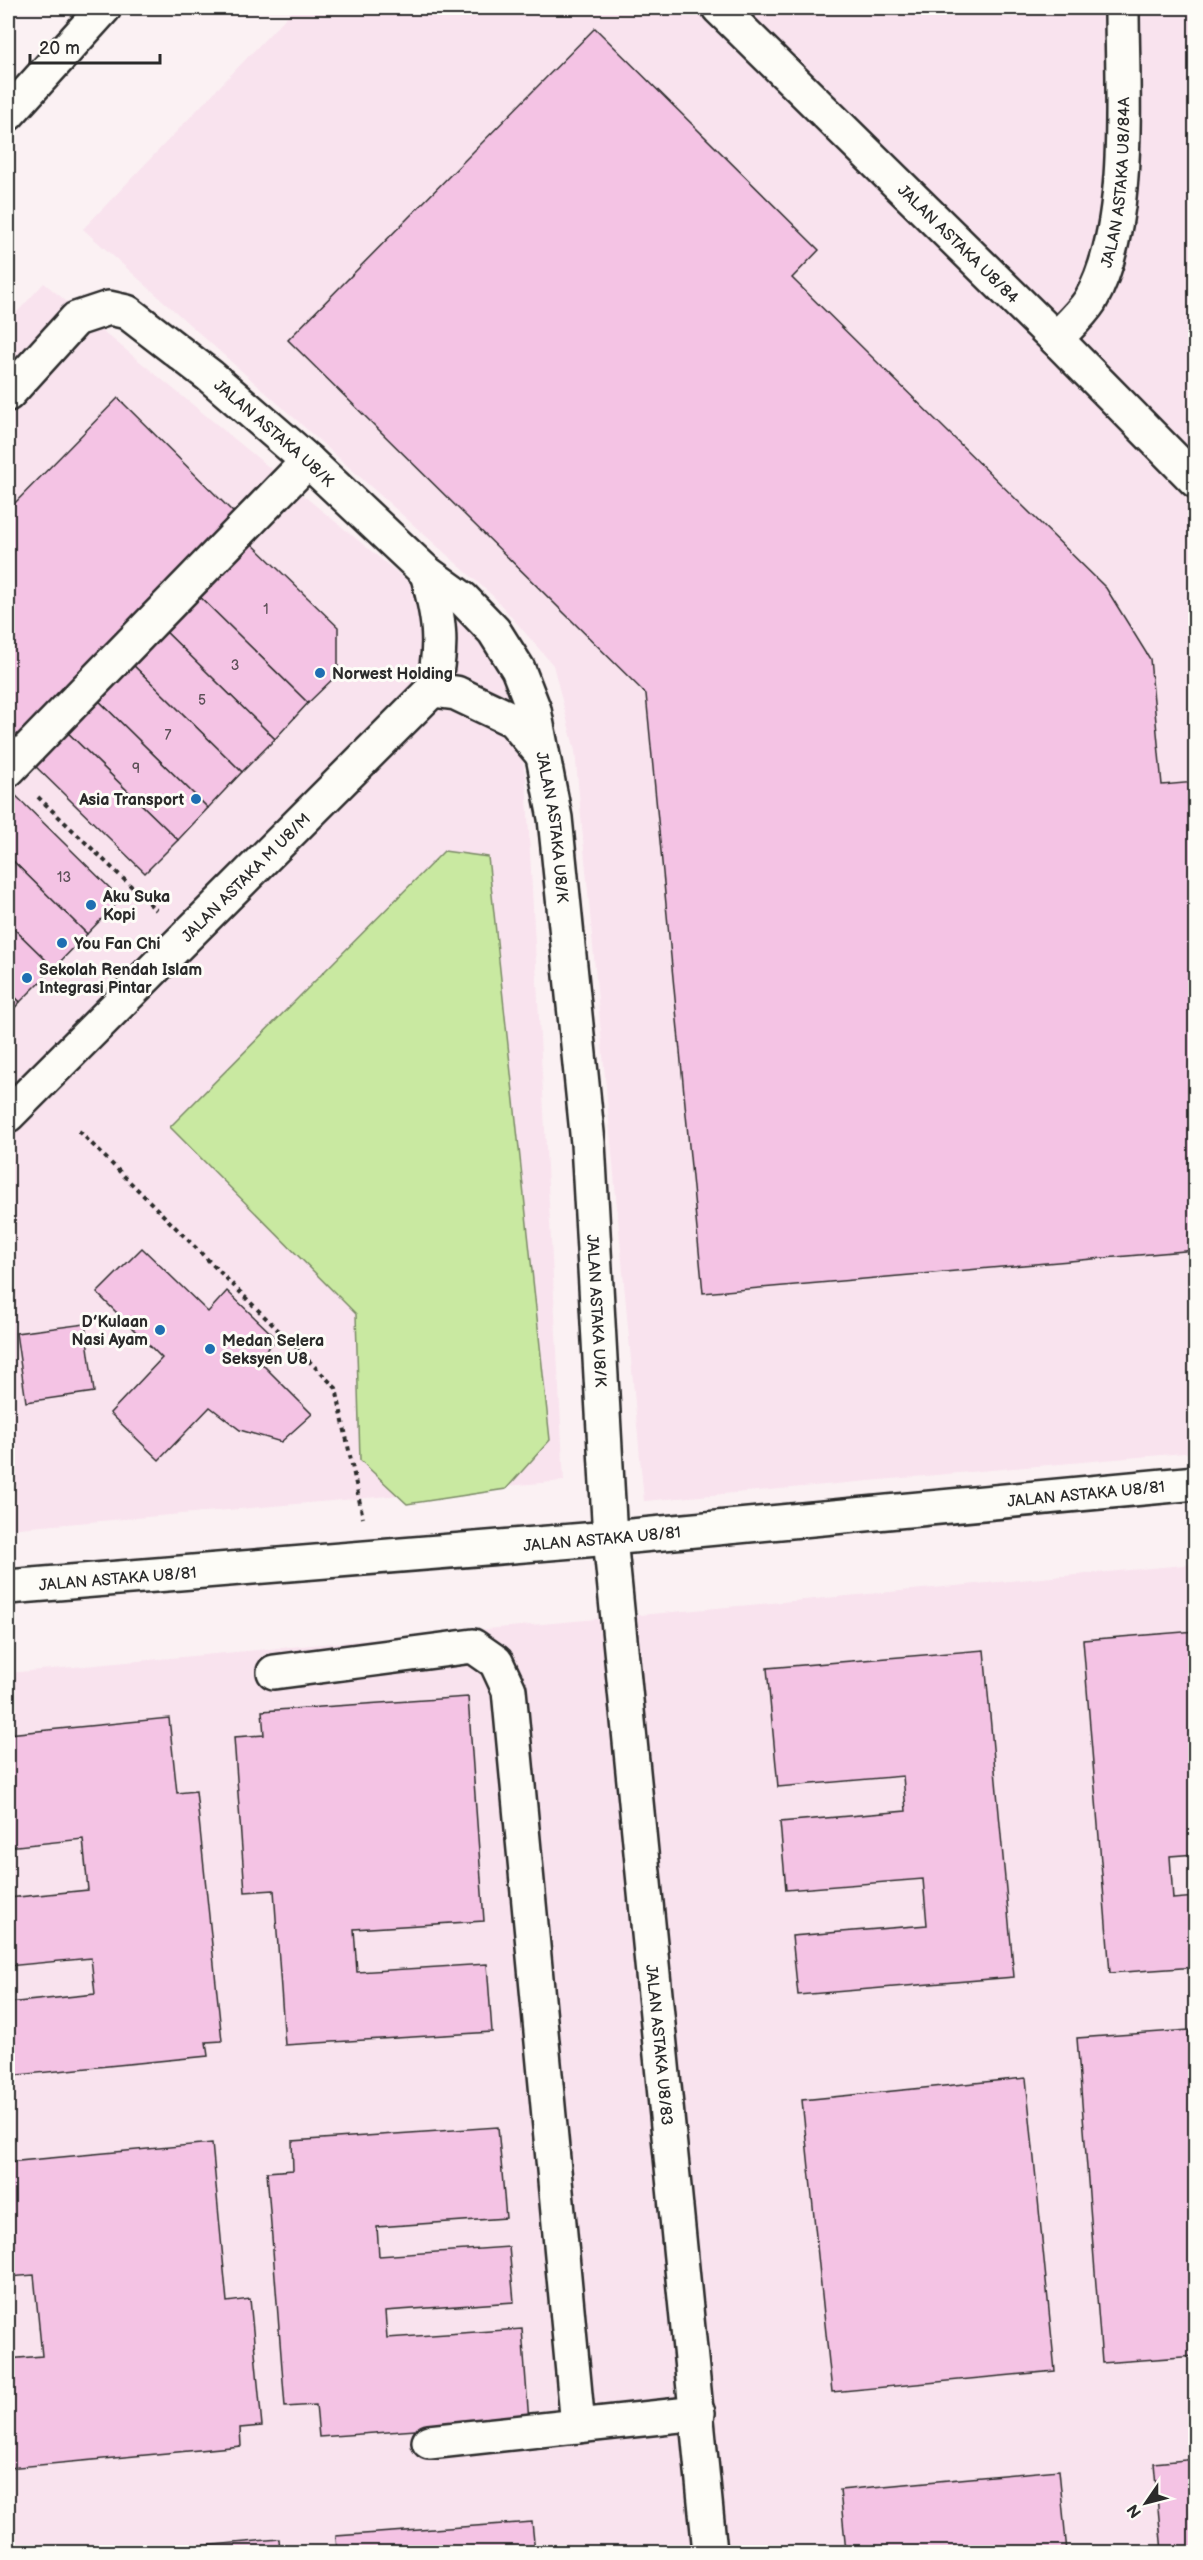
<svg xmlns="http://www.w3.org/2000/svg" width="1203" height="2560" viewBox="0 0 1203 2560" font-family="'Balsamiq Sans',sans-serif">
<rect width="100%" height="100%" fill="#fbf1f3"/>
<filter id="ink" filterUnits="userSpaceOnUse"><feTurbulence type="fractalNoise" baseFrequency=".0167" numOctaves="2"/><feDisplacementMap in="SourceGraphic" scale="12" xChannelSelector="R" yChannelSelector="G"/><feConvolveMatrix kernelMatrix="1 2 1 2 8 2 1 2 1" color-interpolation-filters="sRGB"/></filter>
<g filter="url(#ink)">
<!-- built -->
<g fill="#f9e3ee">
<path d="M295 8H1195V1452L644 1501 575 751 553 665 494 597 83 229Z"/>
<path d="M44 283 486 645 508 682 526 778 564 1481 8 1529V322Z"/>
<path d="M1195 1564V2552H8V1673Z"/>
</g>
<!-- green -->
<path fill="#c9e9a1" stroke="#7a8a66" stroke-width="1.5" d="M444 851 488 857 550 1440 506 1489 407 1504 360 1460 356 1314 170 1127Z"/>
<!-- building -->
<g fill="#f4c3e4" stroke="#2b2b2b" stroke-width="1.5">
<path d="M595 28 819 250 792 278 1106 588 1150 659 1162 785 1196 782V1250L703 1293 646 694 288 340Z"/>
<path d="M118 398 238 517 11 748 8 744V510Z"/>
<path d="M247 539 338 627V674L308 703 195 592Z"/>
<path d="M195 592 308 703 275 739 162 628Z"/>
<path d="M162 628 275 739 242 772 129 661Z"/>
<path d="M129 661 242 772 208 808 95 697Z"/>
<path d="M95 697 208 808 178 840 64 729Z"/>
<path d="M64 729 178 840 145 873 31 762Z"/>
<path d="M8 788 121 899 87 934 8 856Z"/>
<path d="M8 856 87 934 54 968 8 923Z"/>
<path d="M8 923 54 968 20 1002 8 990Z"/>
<path d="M8 990 20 1002 8 1015Z"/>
<path d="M142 1248 208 1312 227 1291 277 1339 257 1359 312 1414 281 1442 240 1430 210 1407 159 1460 110 1413 162 1358 97 1293Z"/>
<path d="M85 1324 94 1392 26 1402 16 1333Z"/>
<path d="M1196 1631V1854L1170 1856 1173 1899 1196 1897V1967L1110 1973 1083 1640Z"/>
<path d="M984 1650 1014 1977 798 1995 792 1936 927 1925 923 1879 786 1890 780 1822 906 1811 903 1776 778 1787 767 1668Z"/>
<path d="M468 1697 484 1921 354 1929 357 1972 487 1964 492 2032 285 2045 274 1890 245 1892 234 1737 264 1735 262 1711Z"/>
<path d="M169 1718 177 1793 196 1791 222 2041 206 2042 208 2056 8 2076V2003L95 1994 91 1958 8 1966V1898L88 1890 83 1839 8 1847V1734Z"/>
<path d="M1189 2030 1192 2073H1196V2356L1102 2363 1077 2038Z"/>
<path d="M1026 2078 1055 2371 832 2392 802 2100Z"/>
<path d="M498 2127 506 2218 377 2227 379 2256 509 2247 514 2302 385 2311 387 2338 522 2329 529 2422 319 2437 316 2405 285 2407 267 2172 293 2170 292 2141Z"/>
<path d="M212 2143 227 2302 250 2299 262 2426 240 2428 241 2446 8 2468V2359L42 2356 34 2275 8 2277V2162Z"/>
<path d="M1196 2459V2552H1162L1154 2463Z"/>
<path d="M1059 2470 1067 2552H846L840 2490Z"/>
<path d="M532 2522 535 2552H337L336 2536Z"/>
<path d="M279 2539 280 2552H133Z"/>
</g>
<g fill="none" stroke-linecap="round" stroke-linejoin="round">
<!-- minor casing -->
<g stroke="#2b2b2b" stroke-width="38">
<g id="minor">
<path id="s1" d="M719 8 1056 339 1196 481"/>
<path id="s2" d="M1056 339C1067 327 1081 315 1090 301 1133 227 1122 92 1122 8"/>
<path id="s3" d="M8 394 76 319 109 308 127 312 210 376 308 461 427 573 463 599 494 631 518 669 534 710 555 818 588 1143 610 1538 710 2552"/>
<path d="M432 690 456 693 513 720 541 753"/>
<path d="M8 770 308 461"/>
<path id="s4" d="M8 1115 432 690C444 646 439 616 427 573"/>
<path id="s5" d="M8 1587 610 1538 1196 1483"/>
<path d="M274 1672 473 1646 496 1662 509 1690 578 2426"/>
<path d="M429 2442 698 2413"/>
</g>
</g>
<!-- major casing -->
<g stroke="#2b2b2b" stroke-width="38">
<path id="major" d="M8 114 104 8"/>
</g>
<!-- path -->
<g stroke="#2b2b2b" stroke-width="4" stroke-dasharray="4.5 4.5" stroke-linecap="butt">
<path d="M38 797 156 910"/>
<path d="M79 1131 336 1388 363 1518"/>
</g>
<!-- minor -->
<use href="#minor" stroke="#fdfcf7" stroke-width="33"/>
<!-- major -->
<use href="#major" stroke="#fdfcf7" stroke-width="33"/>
</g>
</g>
<!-- markers -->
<g fill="#1f6fb2" stroke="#fdfcf7" stroke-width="2">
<circle cx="320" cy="673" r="6"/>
<circle cx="196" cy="799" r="6"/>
<circle cx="91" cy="905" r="6"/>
<circle cx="62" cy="943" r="6"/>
<circle cx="27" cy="978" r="6"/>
<circle cx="160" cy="1330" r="6"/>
<circle cx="210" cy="1349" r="6"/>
</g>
<g text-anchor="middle" stroke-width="6" stroke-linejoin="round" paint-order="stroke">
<!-- number labels -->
<g font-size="14" fill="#5d5159">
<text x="266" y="614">1</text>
<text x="235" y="670">3</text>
<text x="202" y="705">5</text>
<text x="168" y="740">7</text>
<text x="136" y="773">9</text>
<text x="64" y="882">13</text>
</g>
<!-- street labels -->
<g font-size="16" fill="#2b2b2b" stroke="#fdfcf7">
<text dy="6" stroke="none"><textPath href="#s2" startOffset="174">JALAN ASTAKA U8/84A</textPath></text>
<text dy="6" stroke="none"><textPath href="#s1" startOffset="336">JALAN ASTAKA U8/84</textPath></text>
<text dy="6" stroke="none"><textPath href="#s3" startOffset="345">JALAN ASTAKA U8/K</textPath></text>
<text dy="6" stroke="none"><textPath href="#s3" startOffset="849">JALAN ASTAKA U8/K</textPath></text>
<text dy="6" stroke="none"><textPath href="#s4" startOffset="336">JALAN ASTAKA M U8/M</textPath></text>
<text dy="6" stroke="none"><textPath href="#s3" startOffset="1335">JALAN ASTAKA U8/K</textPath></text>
<text dy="6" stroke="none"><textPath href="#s5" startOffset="1082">JALAN ASTAKA U8/81</textPath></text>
<text dy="6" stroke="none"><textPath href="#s5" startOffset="596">JALAN ASTAKA U8/81</textPath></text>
<text dy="6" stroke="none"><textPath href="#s5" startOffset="110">JALAN ASTAKA U8/81</textPath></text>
<text dy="6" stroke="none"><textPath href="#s3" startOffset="2072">JALAN ASTAKA U8/83</textPath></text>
</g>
<!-- poi labels -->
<g font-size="16" font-weight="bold" fill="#2b2b2b" stroke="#fdfcf7" text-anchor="start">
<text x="332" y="679">Norwest Holding</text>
<text x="184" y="805" text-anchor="end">Asia Transport</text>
<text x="103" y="902">Aku Suka<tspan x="103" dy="18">Kopi</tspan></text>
<text x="74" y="949">You Fan Chi</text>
<text x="39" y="975">Sekolah Rendah Islam<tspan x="39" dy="18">Integrasi Pintar</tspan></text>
<text x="148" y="1327" text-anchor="end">D’Kulaan<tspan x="148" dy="18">Nasi Ayam</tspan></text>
<text x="222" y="1346">Medan Selera<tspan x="222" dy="18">Seksyen U8</tspan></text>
</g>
</g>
<!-- margin -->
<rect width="1203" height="2560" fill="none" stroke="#fdfcf7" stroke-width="30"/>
<rect x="15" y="15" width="1173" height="2530" fill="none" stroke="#2b2b2b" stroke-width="2" filter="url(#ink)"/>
<!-- north arrow -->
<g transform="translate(1146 2503) rotate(235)" stroke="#fdfcf7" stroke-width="4.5" paint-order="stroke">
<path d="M0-4.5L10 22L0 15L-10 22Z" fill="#2b2b2b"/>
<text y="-9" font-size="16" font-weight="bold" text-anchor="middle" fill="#2b2b2b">N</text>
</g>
<!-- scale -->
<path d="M30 54v9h130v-9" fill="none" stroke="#2b2b2b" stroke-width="3"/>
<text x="39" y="54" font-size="18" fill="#2b2b2b" stroke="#fdfcf7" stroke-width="4.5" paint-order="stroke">20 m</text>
</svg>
